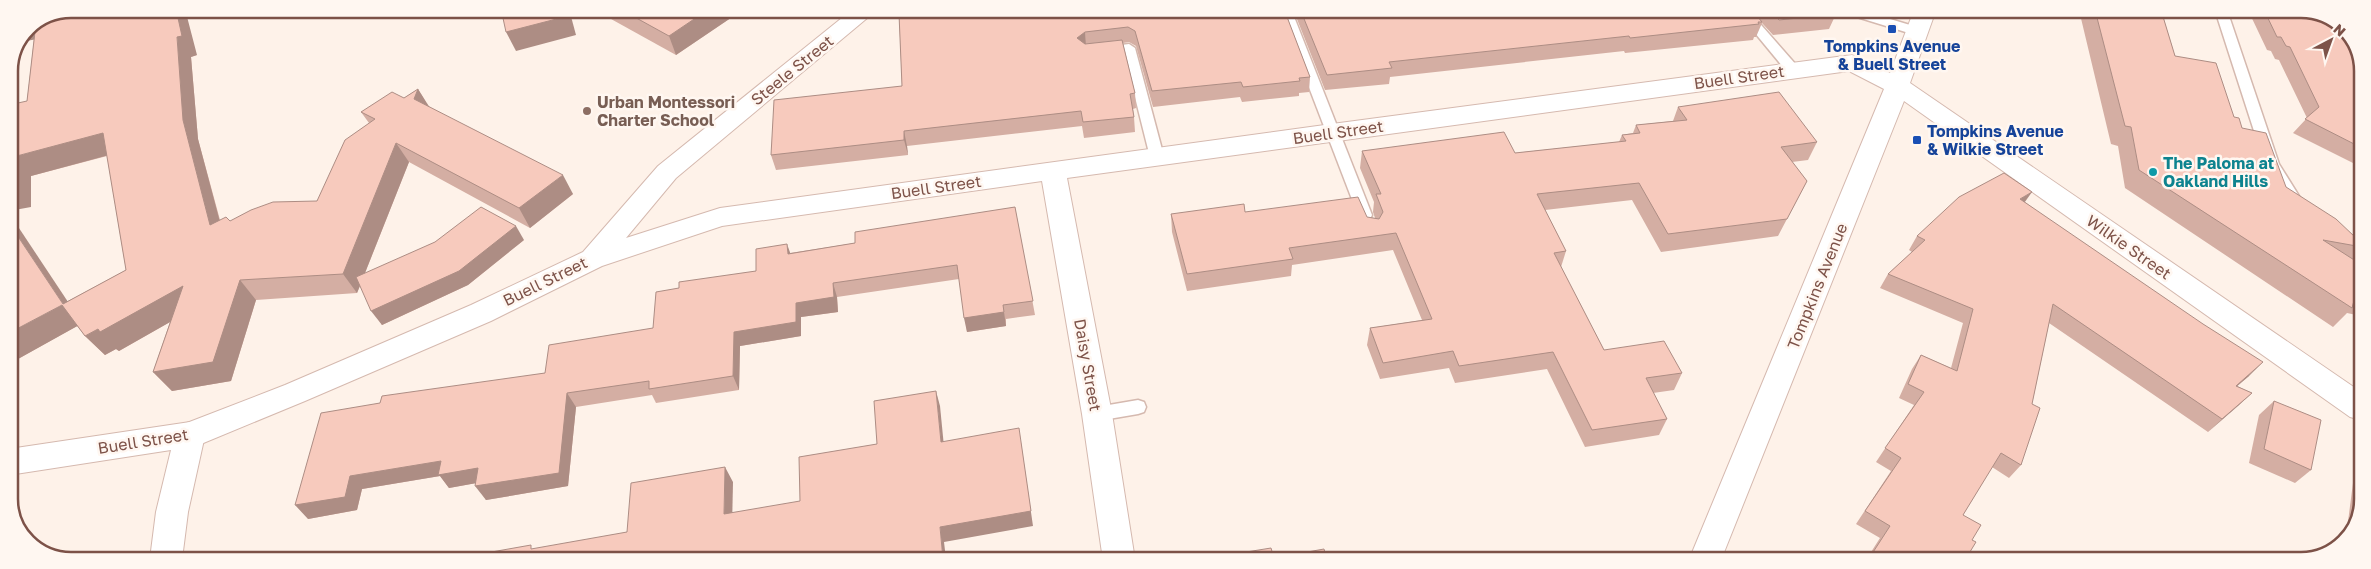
<svg xmlns="http://www.w3.org/2000/svg" width="2371" height="569" viewBox="0 0 2371 569" font-family="'Golos Text',sans-serif">
<rect width="100%" height="100%" fill="#fef2e9"/>
<g fill="none" stroke-linecap="round" stroke-linejoin="round">
<!-- service casing -->
<g stroke="#d5b9af" stroke-width="3">
<g id="service">
<path d="M1279 9H1291L1372 215 1370 219H1360L1358 215Z"/>
<path d="M1736 10H1748L1798 67 1799 70 1798 73H1788Z"/>
<path d="M1842 10H1860L1920 28 1922 31 1920 34H1912L1844 13Z"/>
<path d="M2215 10H2227L2279 164 2304 204 2302 208H2292L2265 165Z"/>
<path d="M1129 44 1135 48 1164 157 1157 162 1150 157 1124 53 1106 55 1100 51 1106 47Z"/>
<path d="M1138 400 1144 402 1146 407 1144 412 1138 414 1097 421 1091 419 1089 414 1091 409 1097 407Z"/>
</g>
</g>
<!-- minor casing -->
<g stroke="#d5b9af" stroke-width="2">
<path id="minor" d="M853 9H878L676 178 626 238 720 208 1332 124 1852 55 1890 73 1914 10H1936L1910 83 2361 392V420L2350 417 1904 101 1721 560H1689L1884 89 1849 71 1067 178 1112 414 1135 560H1103L1082 414 1042 181 722 226 602 266 491 321 305 401 201 444 190 448 179 444 175 435 179 426 285 385 471 305 583 252 658 166Z"/>
</g>
<!-- tertiary casing -->
<g stroke="#d5b9af" stroke-width="2">
<path id="tertiary" d="M190 422 201 426 205 435 188 512 182 559H150L156 512 171 450 9 475V449Z"/>
</g>
<!-- service -->
<use href="#service" fill="#fff" fill-rule="evenodd"/>
<!-- minor -->
<use href="#minor" fill="#fff" fill-rule="evenodd"/>
<!-- tertiary -->
<use href="#tertiary" fill="#fff" fill-rule="evenodd"/>
</g>
<!-- wall -->
<g fill="#d4aea3">
<path d="M593 9H744L676 55Z"/>
<path d="M1284 9 1310 77 1309 92 1299 93V96L1242 102 1240 97 1153 107 1136 46 1129 42 1123 43 1135 93 1136 108 1133 109 1134 117 1135 132 1084 138 1082 126 907 146 908 155 776 170 771 155 902 86 899 14Z"/>
<path d="M1293 9 1833 10 1836 14 1829 29 1773 35 1762 23 1756 37H1754L1753 40 1625 53 1624 51 1390 77 1389 84 1325 90Z"/>
<path d="M2079 10H2161L2175 56 2234 117 2286 187 2362 241V263L2361 264 2362 265 2361 316 2347 313 2333 327 2125 188 2118 146 2111 144Z"/>
<path d="M2248 10H2312L2362 67V185L2353 163 2293 133 2307 118 2279 60 2275 59 2271 51 2267 50Z"/>
<path d="M27 27 197 55 191 57 198 139 220 220 230 221 317 201 369 123 361 112 404 98 418 89 428 106 573 194 530 228 409 162 365 273 524 240 468 285 382 325 360 286 357 293 256 300 231 381 172 391 153 372 170 322 119 351 116 349 105 355 85 336 77 326 9 364 68 301 126 270 107 156 31 176V207L27 101 34 39 21 42Z"/>
<path d="M1678 107 1817 142 1808 160 1792 162 1807 181 1778 236 1661 252 1632 200 1545 210 1566 251 1561 267 1604 350 1682 373 1674 390 1653 393 1667 419 1659 435 1585 447 1547 369 1455 383 1449 368 1380 379 1367 345 1370 328 1422 320 1393 250 1292 265 1291 276 1187 291 1172 232 1171 214 1245 212 1375 218 1373 212 1374 202 1360 168 1362 151 1515 153 1619 142 1622 135 1633 133 1636 125 1673 121Z"/>
<path d="M2025 202 2249 376 2237 386 2252 393 2208 432 2049 323 2032 404 2021 465 2009 478 1992 467 1963 515 1972 540 1965 560H1866L1880 538 1856 524 1891 471 1876 462 1914 405 1899 398 1912 369 1921 355 1951 368 1963 323 1880 288 1888 274 1912 252 1909 250 1917 236Z"/>
<path d="M1015 207 1035 315 1006 319V326L967 332 959 279 837 297 838 312 801 317V336L740 346 739 390 656 403 652 395 576 407 568 486 486 500 476 483 449 488 440 476 362 489 357 510 308 519 380 403 545 373 653 328 679 288 756 271 790 253 855 243Z"/>
<path d="M2274 401 2311 470 2295 483 2249 463 2259 415Z"/>
<path d="M2361 477V510L2346 537 2353 483Z"/>
</g>
<!-- shaded-wall -->
<g fill="#ad8d84">
<path d="M176 9H185L197 55 191 57 198 139 226 245 210 225 183 120 177 37Z"/>
<path d="M566 9H569L576 35 516 51 506 32Z"/>
<path d="M709 9H744L676 55 669 36Z"/>
<path d="M41 21 53 36 21 42 27 27Z"/>
<path d="M1085 32 1086 47 1077 38Z"/>
<path d="M418 89 430 108 414 99Z"/>
<path d="M904 131 907 146 908 155 904 140Z"/>
<path d="M103 133 120 152 31 176V207L9 211V188L13 157Z"/>
<path d="M396 143 409 162 357 293 343 274Z"/>
<path d="M563 175 573 194 530 228 519 208Z"/>
<path d="M2032 192 2022 206 2020 199Z"/>
<path d="M9 213 82 323 63 304 9 223Z"/>
<path d="M516 226 524 240 468 285 382 325 371 311Z"/>
<path d="M787 244 792 258 788 254Z"/>
<path d="M240 280 256 300 231 381 172 391 153 372Z"/>
<path d="M833 283 837 297 838 312 801 317V336L740 346 739 390 733 376 734 332 796 303Z"/>
<path d="M183 286 200 305 119 351 116 349 105 355 85 336Z"/>
<path d="M62 305 81 324 9 364V333Z"/>
<path d="M1003 305 1006 326 967 332 964 318Z"/>
<path d="M2263 362 2249 376 2222 399 2236 386Z"/>
<path d="M936 391 940 406 945 457 941 442Z"/>
<path d="M567 393 576 407 568 486 486 500 475 486Z"/>
<path d="M2252 393 2238 406 2208 432 2222 419Z"/>
<path d="M1021 443 1033 526 944 542 946 559H943L940 527Z"/>
<path d="M441 461 478 468 488 481 449 488 440 476 362 489 357 510 308 519 295 505 350 476Z"/>
<path d="M725 467 733 482 732 529 724 514Z"/>
</g>
<!-- building -->
<g fill="#f7cabd" stroke="#ad8d84">
<path d="M71 9H176L182 36 177 37 183 120 210 225 226 217 230 221 251 210 273 202 317 201 345 140 375 119 361 112 392 92 404 98 418 89 414 99 563 175 519 208 396 143 343 274 240 280 213 362 153 372 183 286 100 332 98 329 85 336 62 305 9 333V223L63 304 126 270 103 133 13 157 12 188H9V105L27 101 36 23Z"/>
<path d="M501 9H566L568 16 506 32Z"/>
<path d="M620 9H709L669 36Z"/>
<path d="M921 9H1284L1310 77 1299 78 1300 81 1243 87 1241 82 1152 91 1135 31 1128 27 1085 32 1077 38 1085 44 1122 40 1135 93 1130 94 1134 117 1083 122 1081 111 904 131V140L771 155 774 100 902 86 899 14 921 11Z"/>
<path d="M1300 9 1752 10 1762 22H1758L1759 24 1630 38 1629 36 1389 62 1392 68 1327 75Z"/>
<path d="M1770 10H1833L1836 14 1779 20Z"/>
<path d="M2095 10H2161L2175 56 2216 63 2234 117 2239 118 2242 128 2266 133 2286 187 2336 219 2355 237 2362 241V247L2323 240 2362 265V294L2356 293 2352 308 2139 170 2131 127 2125 126Z"/>
<path d="M2264 10H2312L2347 30 2362 67V148L2305 119 2319 107 2290 47 2286 46 2281 37H2277Z"/>
<path d="M1779 92 1817 142 1781 147 1807 181 1787 219 1668 234 1639 183 1537 194 1566 251 1554 253 1604 350 1664 341 1682 373 1646 378 1667 419 1592 430 1553 352 1459 366 1453 351 1383 363 1370 328 1432 319 1396 233 1289 248 1293 259 1187 274 1171 214 1244 204 1245 212 1358 197 1367 217 1379 219 1383 212 1376 194H1381L1362 151 1504 132 1515 153 1626 141 1622 135 1640 133 1636 125 1687 120 1678 107Z"/>
<path d="M2004 173 2032 192 2020 199 2203 324 2263 362 2236 386 2252 393 2222 419 2053 304 2032 404 2040 408 2021 465 2001 453 1963 515 1981 525 1972 540 1976 542 1965 560H1868L1890 526 1865 511 1901 458 1885 448 1924 392 1908 384 1921 355 1957 371 1973 309 1888 274 1925 240 1917 236 1959 197Z"/>
<path d="M481 207 516 226 459 271 371 311 356 277 435 242Z"/>
<path d="M1015 207 1033 301 1003 305 1004 312 964 318 957 265 833 283 834 297 796 303V322L734 332 733 376 649 389V381L567 393 559 473 475 486 478 468 438 475 441 461 350 476 345 497 295 505 321 413 380 403 382 396 545 373 549 345 653 328 656 292 679 288V282L756 271V249L787 244 788 254 855 243V232Z"/>
<path d="M936 391 941 442 1019 428 1031 511 940 527 943 559H452L531 545V549L627 532 631 483 725 467 724 514 800 501 799 457 877 444 874 401Z"/>
<path d="M2274 401 2321 420 2311 470 2264 449Z"/>
<path d="M1271 548 1274 558 1324 549 1327 560H1210L1209 558Z"/>
</g>
<!-- markers -->
<g fill="#1a4fb4" stroke="#fff7f1" stroke-width="2">
<rect x="1887" y="24" width="10" height="10" rx="2.5"/>
<rect x="1912" y="135" width="10" height="10" rx="2.5"/>
</g>
<circle fill="#8d6e63" stroke="#fff7f1" stroke-width="2" cx="587" cy="111" r="5"/>
<circle fill="#0f9aa8" stroke="#fff7f1" stroke-width="2" cx="2153" cy="172" r="5"/>
<g text-anchor="middle" stroke-width="5" stroke-linejoin="round" paint-order="stroke">
<!-- transit labels -->
<g font-size="16" font-weight="bold" fill="#164399" stroke="#fff7f1">
<text x="1892" y="52">Tompkins Avenue<tspan x="1892" dy="18">&amp; Buell Street</tspan></text>
<text x="1927" y="137" text-anchor="start">Tompkins Avenue<tspan x="1927" dy="18">&amp; Wilkie Street</tspan></text>
</g>
<!-- street labels -->
<g font-size="16" fill="#7d5248" stroke="#fff7f1">
<text transform="translate(792 70) rotate(-39)" y="6">Steele Street</text>
<text transform="translate(1739 77) rotate(-8)" y="6">Buell Street</text>
<text transform="translate(1338 132) rotate(-8)" y="6">Buell Street</text>
<text transform="translate(936 187) rotate(-8)" y="6">Buell Street</text>
<text transform="translate(2129 247) rotate(35)" y="6">Wilkie Street</text>
<text transform="translate(545 281) rotate(-26)" y="6">Buell Street</text>
<text transform="translate(1817 286) rotate(-68)" y="6">Tompkins Avenue</text>
<text transform="translate(1088 365) rotate(80)" y="6">Daisy Street</text>
<text transform="translate(143 441) rotate(-9)" y="6">Buell Street</text>
</g>
<!-- education labels -->
<g font-size="16" font-weight="bold" fill="#785e54" stroke="#fff7f1" text-anchor="start">
<text x="597" y="108">Urban Montessori<tspan x="597" dy="18">Charter School</tspan></text>
</g>
<!-- culture labels -->
<g font-size="16" font-weight="bold" fill="#0d838f" stroke="#fff7f1" text-anchor="start">
<text x="2163" y="169">The Paloma at<tspan x="2163" dy="18">Oakland Hills</tspan></text>
</g>
</g>
<!-- crop -->
<path d="M0 0H2371V569H0ZM71 18H2301A53 53 0 0 1 2354 71V499A53 53 0 0 1 2301 552H71A53 53 0 0 1 18 499V71A53 53 0 0 1 71 18Z" fill="#fff7f1" fill-rule="evenodd"/>
<path fill="none" stroke="#7d5248" stroke-width="2.5" d="M71 18H2301A53 53 0 0 1 2354 71V499A53 53 0 0 1 2301 552H71A53 53 0 0 1 18 499V71A53 53 0 0 1 71 18Z"/>
<!-- north arrow -->
<g transform="translate(2331 40) rotate(41)" stroke="#fff7f1" stroke-width="4" paint-order="stroke">
<path d="M0-4L9 19L0 12L-9 19Z" fill="#7d5248"/>
<text y="-8" font-size="14" font-weight="bold" text-anchor="middle" fill="#7d5248">N</text>
</g>
</svg>
